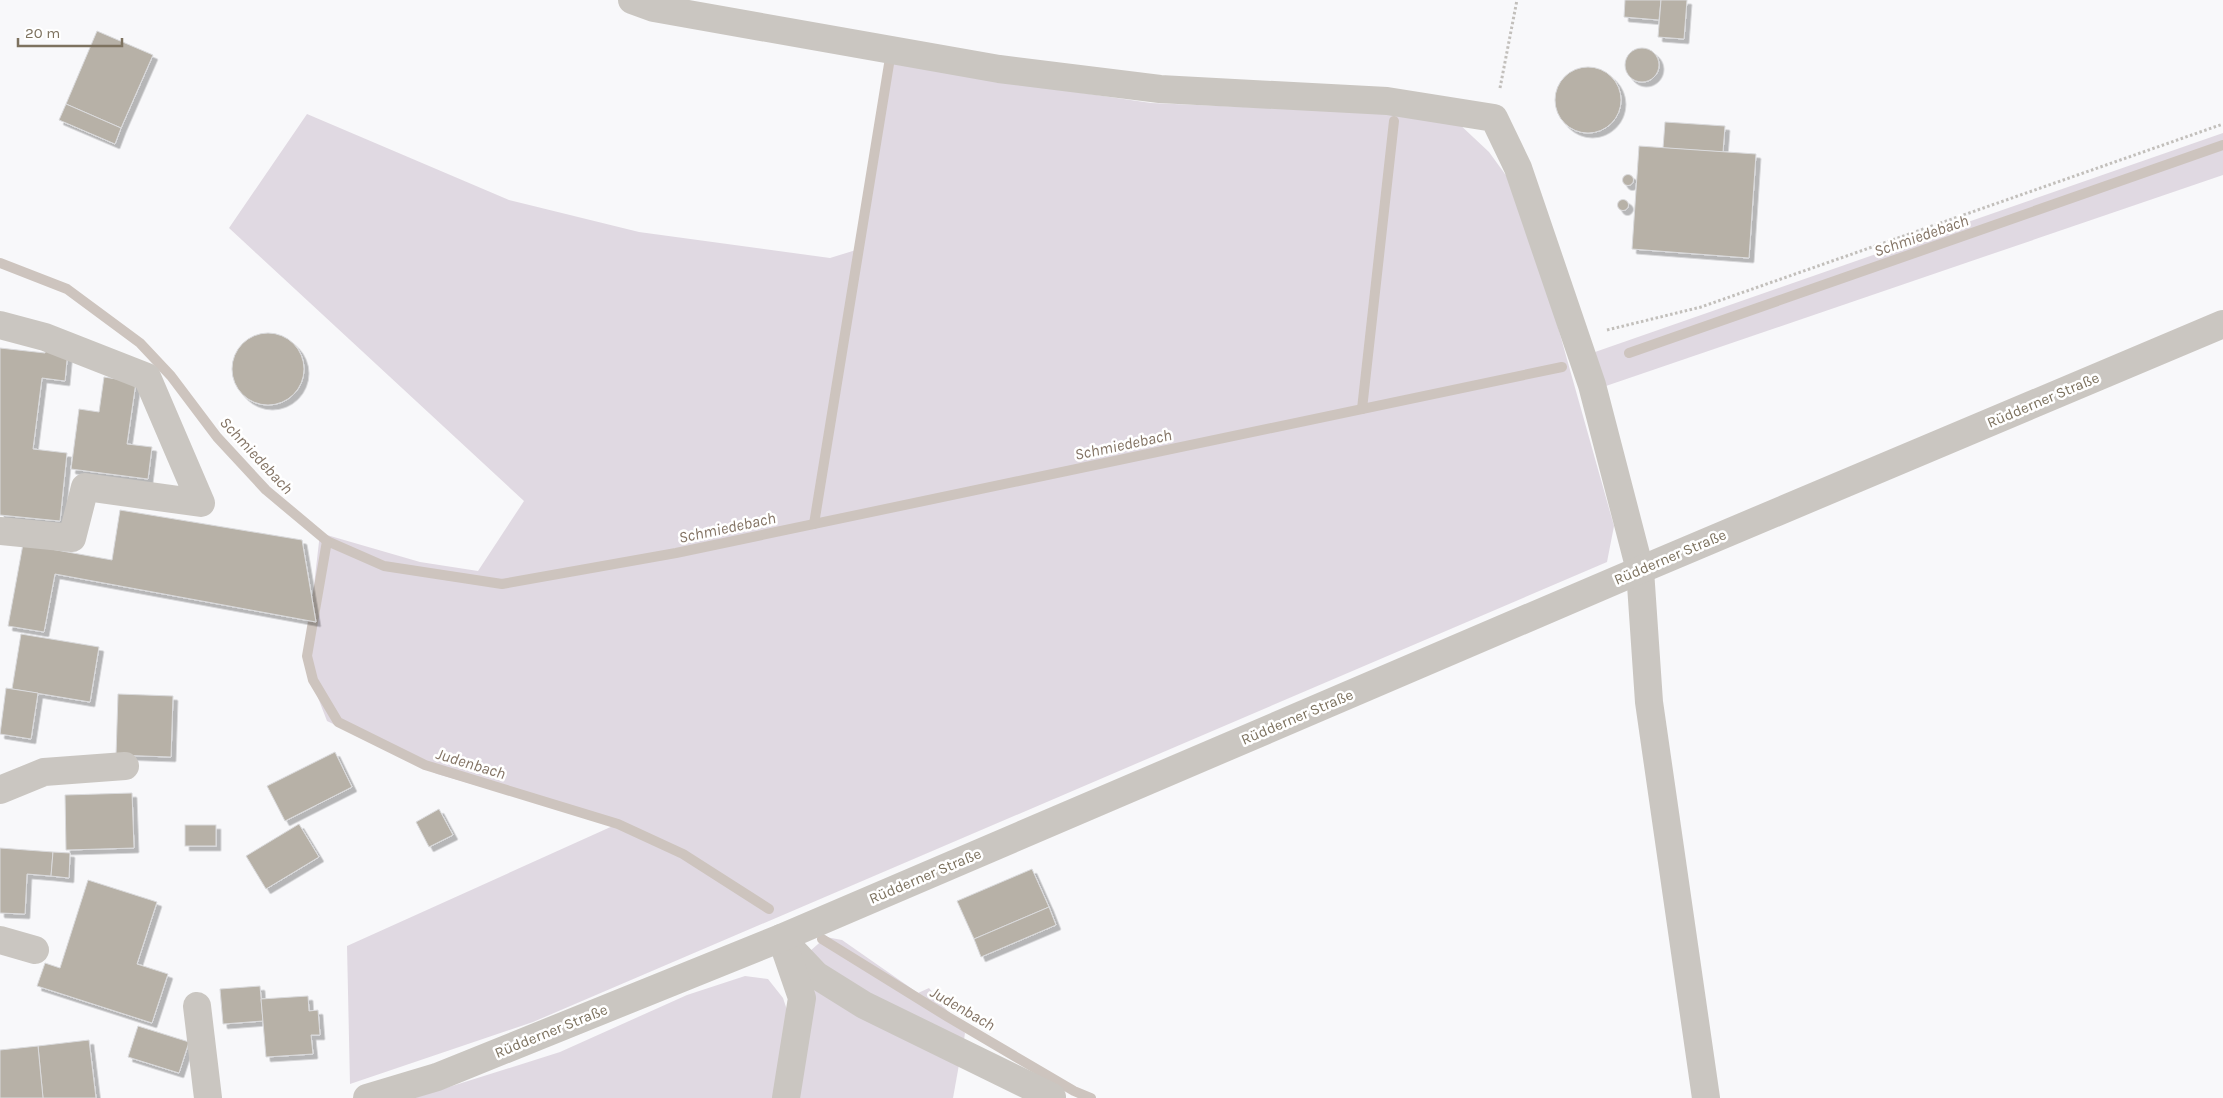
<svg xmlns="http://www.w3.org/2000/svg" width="2223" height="1098" viewBox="0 0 2223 1098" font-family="Karla,sans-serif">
<defs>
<filter id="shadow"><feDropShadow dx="4.5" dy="4.5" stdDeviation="0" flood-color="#0004"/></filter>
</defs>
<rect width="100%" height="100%" fill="#f8f8fa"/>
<!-- green -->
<g fill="#e0d9e2">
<path d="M888 58 980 78 1151 103 1402 114 1457 122 1489 152 1521 196 1614 526 1607 562 533 1022 350 1084 347 946 615 825 437 774 327 721 305 664 320 533 420 562 478 571 524 501 229 228 307 114 509 200 639 232 830 258 856 250Z"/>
<path d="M2223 133V175L1603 387 1595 352Z"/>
<path d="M826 937 842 940 918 993 929 988 965 1033 963 1047 815 967 809 952Z"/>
<path d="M745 976 768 979 783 998 787 1010 779 1098H414L560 1052 687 995Z"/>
<path d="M811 985 960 1059 953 1098H798Z"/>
</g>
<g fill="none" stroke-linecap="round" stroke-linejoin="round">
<!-- stream -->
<g stroke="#cdc4be" stroke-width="10">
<path d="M0 263 67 289 140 343 171 376 217 437 266 490 327 541 384 566 502 584 676 553 1562 367"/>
<path d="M1629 353 2223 145"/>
<path d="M1362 409 1394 121"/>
<path d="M814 524 889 64"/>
<path d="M327 541 307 656 313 680 338 722 425 765 618 824 683 854 769 909"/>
<path d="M822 939 948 1017 1074 1091 1091 1098"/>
</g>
</g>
<!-- building -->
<g fill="#b7b1a7" stroke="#dadadc" filter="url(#shadow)">
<path d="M1625 0H1661L1659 20 1624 17Z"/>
<path d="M1661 0H1687L1684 39 1658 37Z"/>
<path d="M97 31 153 55 121 128 66 104Z"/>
<circle cx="1642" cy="65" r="17"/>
<circle cx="1588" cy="100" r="33"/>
<path d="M66 104 121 128 115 144 59 120Z"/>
<path d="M1665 122 1725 126 1723 152 1663 148Z"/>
<path d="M1639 146 1756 154 1749 258 1632 249Z"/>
<circle cx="1628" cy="180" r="5.5"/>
<circle cx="1623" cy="205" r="5.5"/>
<circle cx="268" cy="369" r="36"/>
<path d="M46 347 68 350 65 381 42 378 33 449 67 453 60 521 0 515V348L45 353Z"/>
<path d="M104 377 136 382 127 444 152 447 148 479 71 469 79 409 99 412Z"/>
<path d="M120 510 302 540 316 622 55 574 44 632 8 626 23 544 112 560Z"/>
<path d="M21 634 99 647 90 702 12 689Z"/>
<path d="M6 688 38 693 31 739 0 734Z"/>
<path d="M118 694 173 696 171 757 116 755Z"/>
<path d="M335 752 352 787 285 821 267 786Z"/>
<path d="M132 793 134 848 66 850 65 795Z"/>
<path d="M439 809 453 835 429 847 416 822Z"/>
<path d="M299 824 319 857 266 889 246 856Z"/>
<rect x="185" y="825" width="31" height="21"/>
<path d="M0 848 53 852 51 876 27 874 25 914 0 913Z"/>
<path d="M53 852 70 853 69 878 51 876Z"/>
<path d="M1032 869 1049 907 974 939 957 901Z"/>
<path d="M88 880 157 902 137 964 168 974 152 1023 37 986 45 963 60 968Z"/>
<path d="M1049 907 1056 925 981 957 974 939Z"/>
<path d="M260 986 263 1021 223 1024 220 989Z"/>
<path d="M308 996 309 1011 318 1010 320 1035H311L313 1054 266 1057 261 999Z"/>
<path d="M138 1026 189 1042 179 1073 128 1057Z"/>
<path d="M89 1040 96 1098H43L38 1046Z"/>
<path d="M38 1046 43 1098H0V1050Z"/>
</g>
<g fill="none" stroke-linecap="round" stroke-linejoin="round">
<!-- path -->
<g stroke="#c2bfbb" stroke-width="3" stroke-dasharray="2.5 2.5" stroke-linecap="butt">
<path d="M1500 88 1517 0"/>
<path d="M1607 330 1701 307 2223 124"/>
</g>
<!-- minor -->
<g stroke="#cac6c1" stroke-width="28">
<path d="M632 0 654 8 999 69 1160 89 1387 101 1494 118 1518 168 1592 385 1640 570 1649 702 1706 1098"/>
<path d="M0 325 45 337 147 377 201 503 85 487 72 538 0 531"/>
<path d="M0 790 44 772 125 766"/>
<path d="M781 938 816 975 864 1005 1052 1097"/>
<path d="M0 940 35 950"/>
<path d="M784 946 802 998 786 1098"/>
<path d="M197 1006 208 1098"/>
<path d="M367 1098 437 1077 781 938 1640 570 2223 324"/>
</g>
</g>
<g text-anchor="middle" stroke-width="5" stroke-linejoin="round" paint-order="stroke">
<!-- street labels -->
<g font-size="15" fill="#7d725f" stroke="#fff">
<text transform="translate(2043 400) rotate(-23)" y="5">Rüdderner Straße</text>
<text transform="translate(1670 557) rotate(-23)" y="5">Rüdderner Straße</text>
<text transform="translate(1297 717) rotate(-23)" y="5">Rüdderner Straße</text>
<text transform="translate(925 876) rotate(-23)" y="5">Rüdderner Straße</text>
<text transform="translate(551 1031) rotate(-22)" y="5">Rüdderner Straße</text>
</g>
<!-- water labels -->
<g font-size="16" font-style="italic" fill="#837364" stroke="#fff">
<text transform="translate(1921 235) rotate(-19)" y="6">Schmiedebach</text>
<text transform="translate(1123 444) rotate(-12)" y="6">Schmiedebach</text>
<text transform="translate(257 455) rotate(47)" y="6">Schmiedebach</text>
<text transform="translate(727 527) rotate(-12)" y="6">Schmiedebach</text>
<text transform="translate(471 763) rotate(17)" y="6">Judenbach</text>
<text transform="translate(963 1008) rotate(30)" y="6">Judenbach</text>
</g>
</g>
<!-- scale -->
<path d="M18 38v8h104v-8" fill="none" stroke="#7d725f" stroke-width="2.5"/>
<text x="25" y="38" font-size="15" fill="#7d725f" stroke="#ffffff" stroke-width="4" paint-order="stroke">20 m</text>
</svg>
